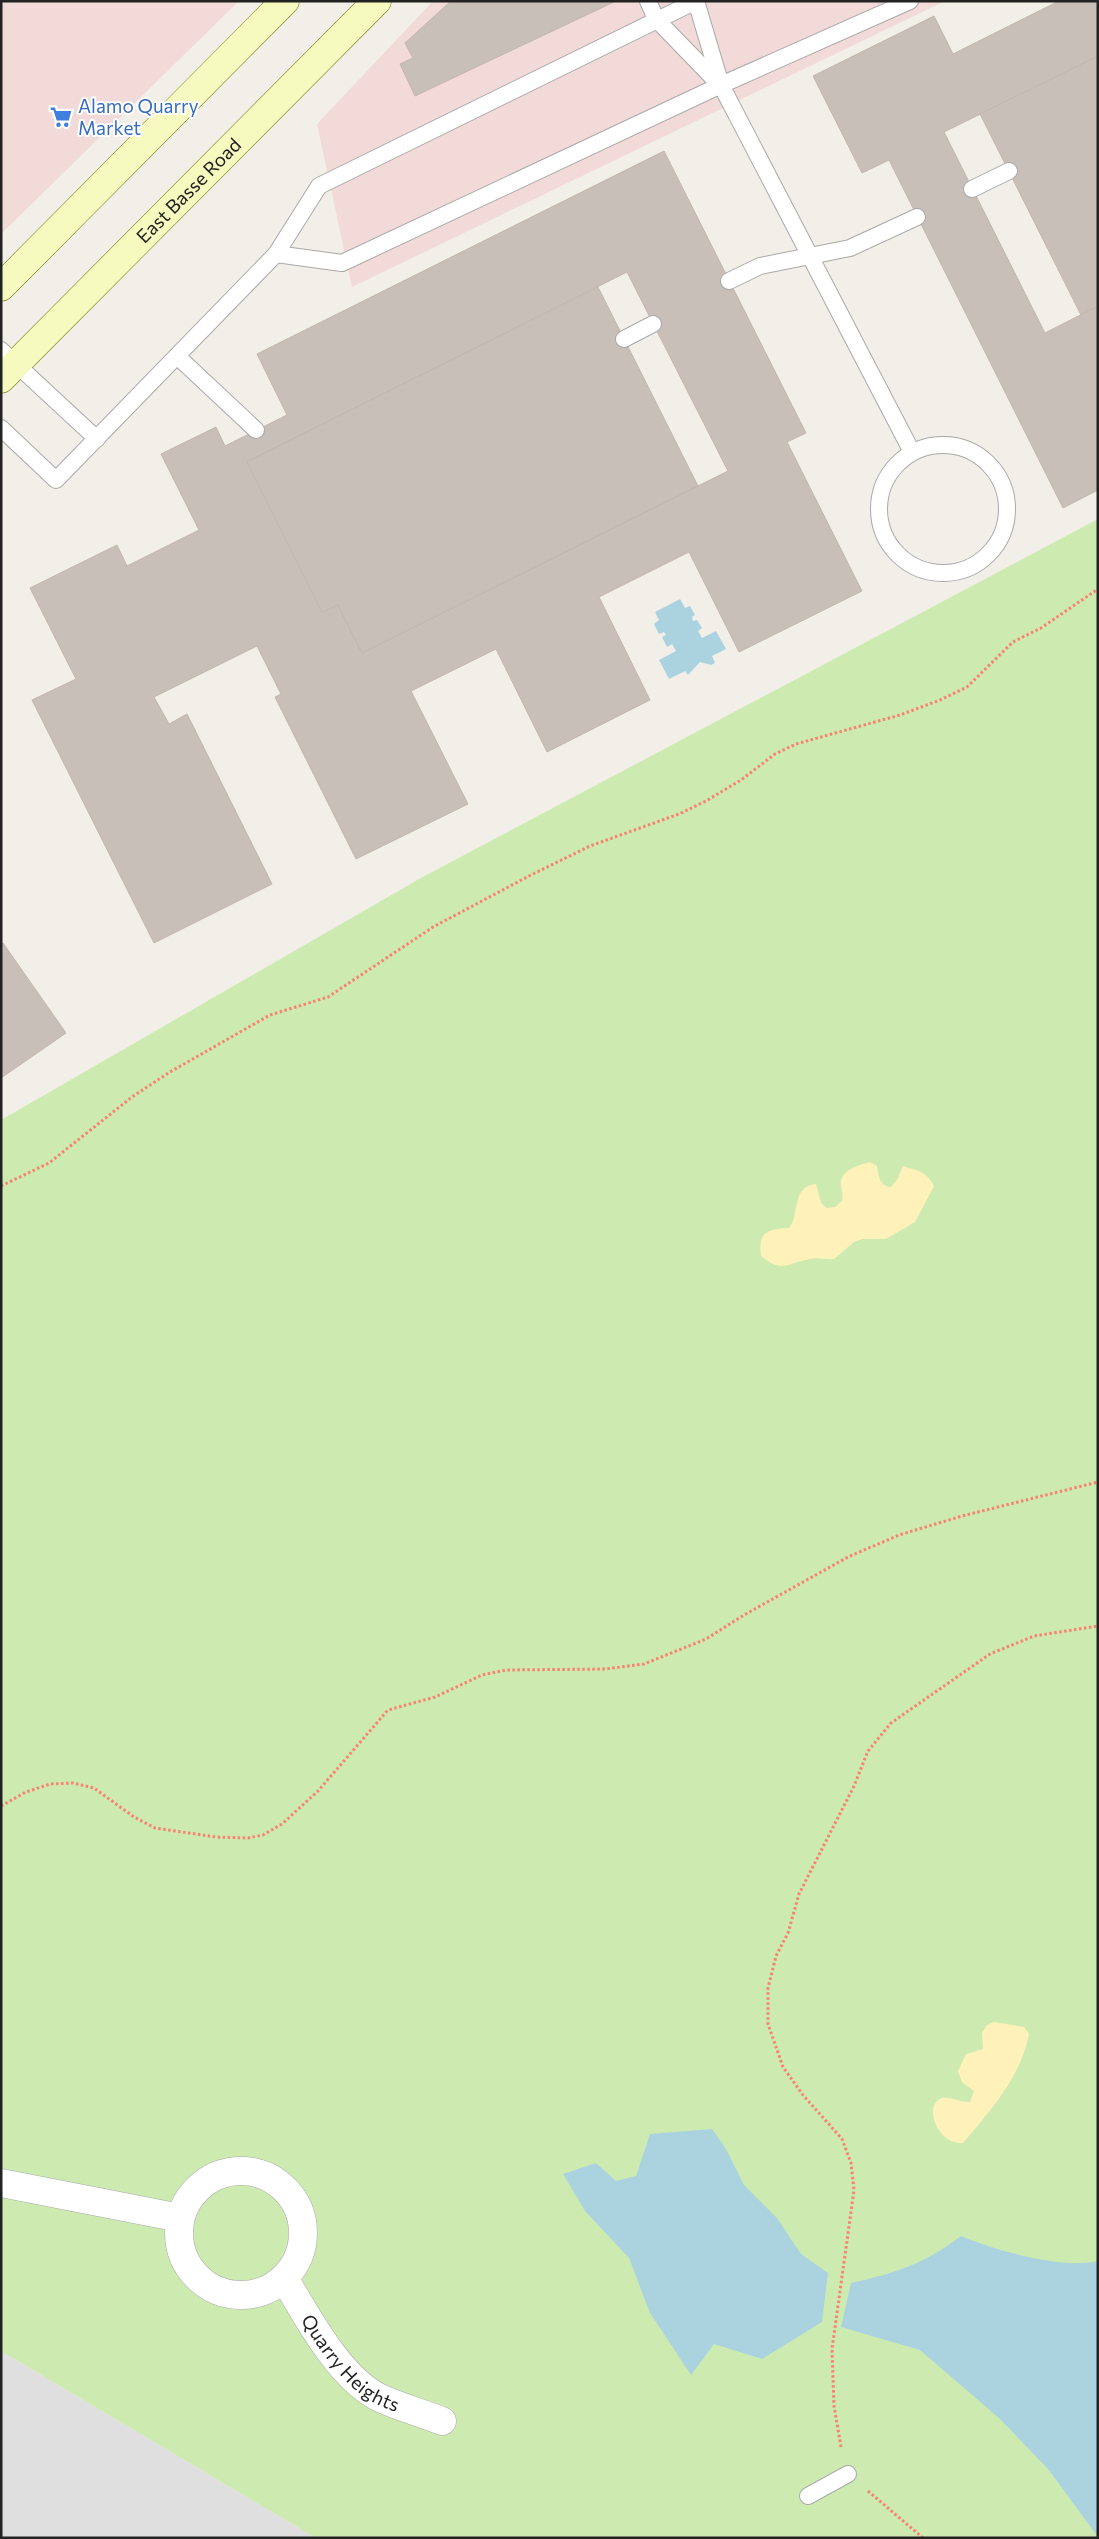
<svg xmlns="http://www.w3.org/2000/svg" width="1099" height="2539" viewBox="0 0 1099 2539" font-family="Commissioner,sans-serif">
<rect width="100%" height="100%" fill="#f2efe9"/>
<!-- residential -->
<path fill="#e0dfdf" d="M1 2351 316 2538H1Z"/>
<!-- commercial -->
<g fill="#f2dad9">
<path d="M1 1H239L1 234Z"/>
<path d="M433 1H945L352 287 317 124Z"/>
</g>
<!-- grass -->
<path fill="#cdebb0" d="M1098 519V2538H316L1 2351V1120L419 879Z"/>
<!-- sand -->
<g fill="#fff1ba">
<path d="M870 1162 877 1166C879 1176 879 1186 891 1187L897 1180 903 1166C918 1171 926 1171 934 1186L915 1222 886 1239H862L854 1242 834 1259C826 1260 817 1257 810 1259 787 1263 783 1274 761 1256 758 1232 767 1229 789 1228 800 1215 791 1186 816 1184L821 1203 827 1208 835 1207 842 1201C844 1194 840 1188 841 1181 843 1169 860 1165 870 1162Z"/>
<path d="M994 2022 1024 2027 1029 2034C1021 2077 990 2111 963 2143 939 2145 923 2108 940 2099 947 2095 961 2103 970 2102L974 2091 962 2082 958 2071 966 2054 983 2049 982 2033 987 2025Z"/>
</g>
<!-- water -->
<g fill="#aad3df">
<path d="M680 599 685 608 690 606 695 615 692 617 693 621 697 620 702 628 698 631 702 638 716 631 726 649 712 656 715 663 711 665 700 662 688 675 685 671 669 679 659 660 676 651 672 644 667 647 662 637 666 635 664 632 659 634 654 624 659 620 655 612Z"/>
<path d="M712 2129 726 2149 744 2185 777 2218 801 2254 828 2273 822 2322 762 2359 714 2344 691 2375 650 2313 629 2258 585 2211 563 2174 596 2163 616 2181 636 2176 650 2134Z"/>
<path d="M961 2236C995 2250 1062 2270 1098 2261V2537L1048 2469 1000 2419 920 2350 841 2327 851 2283C896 2273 924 2264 961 2236Z"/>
</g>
<!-- building -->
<g fill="#c7bfb8" stroke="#c4b6ab" fill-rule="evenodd">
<path d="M451 1H616L415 96 400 64 413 58 405 43Z"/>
<path d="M1059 1H1098V56L944 132 1045 333 1098 306V490L1063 508 889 160 862 173 813 76 934 16 953 54Z"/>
<path d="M1098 56V306L1081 315 980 114Z"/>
<path d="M664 151 806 433 787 442 862 591 739 652 689 552 599 597 650 700 547 752 496 649 411 691 468 804 356 859 275 697 281 694 257 646 154 697 169 724 187 714 272 884 154 943 32 700 76 679 30 588 117 545 127 566 199 530 161 454 216 427 225 446 287 415 257 354ZM627 272 728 471 362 653 338 605 322 612 247 462Z"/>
<path d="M598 287 698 486 362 653 338 605 322 612 247 462Z"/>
<path d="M3 943 66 1033 1 1078V944Z"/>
</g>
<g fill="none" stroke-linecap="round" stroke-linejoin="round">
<!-- service casing -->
<g stroke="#a9a9a9" stroke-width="18">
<g id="service">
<path d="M648 1 656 19 719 84"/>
<path d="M696 1 721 85 912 452"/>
<path d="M972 189 1009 171"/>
<path d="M276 254 342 263 721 85 910 1"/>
<path d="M729 281 760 266 850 248 917 217"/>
<path d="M624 339 653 324"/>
<path d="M1 350 97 439"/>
<path d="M177 356 256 430"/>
<path d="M1 428 56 480 276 254 319 186 696 1"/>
<circle cx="943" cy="509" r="64"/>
<path d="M808 2496 848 2474"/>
</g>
</g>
<!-- minor casing -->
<g stroke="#a9a9a9" stroke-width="29">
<g id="minor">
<circle cx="241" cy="2233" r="62"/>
<path d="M1 2183 180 2218"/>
<path id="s1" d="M284 2278C307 2316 339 2378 380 2398 400 2407 421 2413 442 2421"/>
</g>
</g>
<!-- secondary casing -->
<g stroke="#707d05" stroke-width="29">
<g id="secondary">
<path d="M1 287 285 1"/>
<path id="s2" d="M1 379 377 1"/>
</g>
</g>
<!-- path -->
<g stroke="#fa8072" stroke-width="3" stroke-dasharray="2.5 2.5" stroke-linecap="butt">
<path d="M1 1186 49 1163 132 1097 170 1072 270 1015 328 997 433 927 529 876 590 846 679 814 706 801 741 780 775 754 796 744 900 715 940 700 967 687 1013 642 1041 628 1098 589"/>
<path d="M1 1806 26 1792 50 1784 73 1783 94 1788 134 1817 155 1828 216 1837 248 1838 263 1835 282 1824 318 1791 388 1710 435 1697 482 1675 506 1670 605 1669 644 1664 706 1639 744 1615 848 1557 899 1535 962 1516 1098 1482"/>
<path d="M841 2447 834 2406 832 2349 854 2190 851 2163 842 2139 803 2095 783 2067 768 2024V1988L776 1956 788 1933 799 1894 854 1786 868 1751 891 1723 990 1654 1034 1636 1098 1626"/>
<path d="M868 2491 923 2538"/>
</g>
<!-- service -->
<use href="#service" stroke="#fff" stroke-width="16"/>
<!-- minor -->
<use href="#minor" stroke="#fff" stroke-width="28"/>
<!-- secondary -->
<use href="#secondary" stroke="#f7fabf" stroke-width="28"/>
</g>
<!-- icons -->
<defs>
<g id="supermarket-bare" transform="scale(1.725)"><path d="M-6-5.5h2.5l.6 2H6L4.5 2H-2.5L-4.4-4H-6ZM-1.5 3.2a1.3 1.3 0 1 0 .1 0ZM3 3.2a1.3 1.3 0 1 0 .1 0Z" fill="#3f7fe0" stroke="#fff" stroke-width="2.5" paint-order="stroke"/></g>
</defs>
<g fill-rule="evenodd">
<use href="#supermarket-bare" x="61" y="117"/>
</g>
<g text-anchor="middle" stroke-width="4" stroke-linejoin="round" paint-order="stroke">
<!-- shop labels -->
<g font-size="19" fill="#366cbe" stroke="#fff" text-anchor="start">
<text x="78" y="113">Alamo Quarry<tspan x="78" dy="22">Market</tspan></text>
</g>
<!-- street labels -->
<g font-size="19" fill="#222" stroke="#fff">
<text dy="7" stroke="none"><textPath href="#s2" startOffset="266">East Basse Road</textPath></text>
<text dy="7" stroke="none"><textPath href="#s1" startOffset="110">Quarry Heights</textPath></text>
</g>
</g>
<!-- border -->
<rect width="1099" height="2539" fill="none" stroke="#222222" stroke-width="5"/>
</svg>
